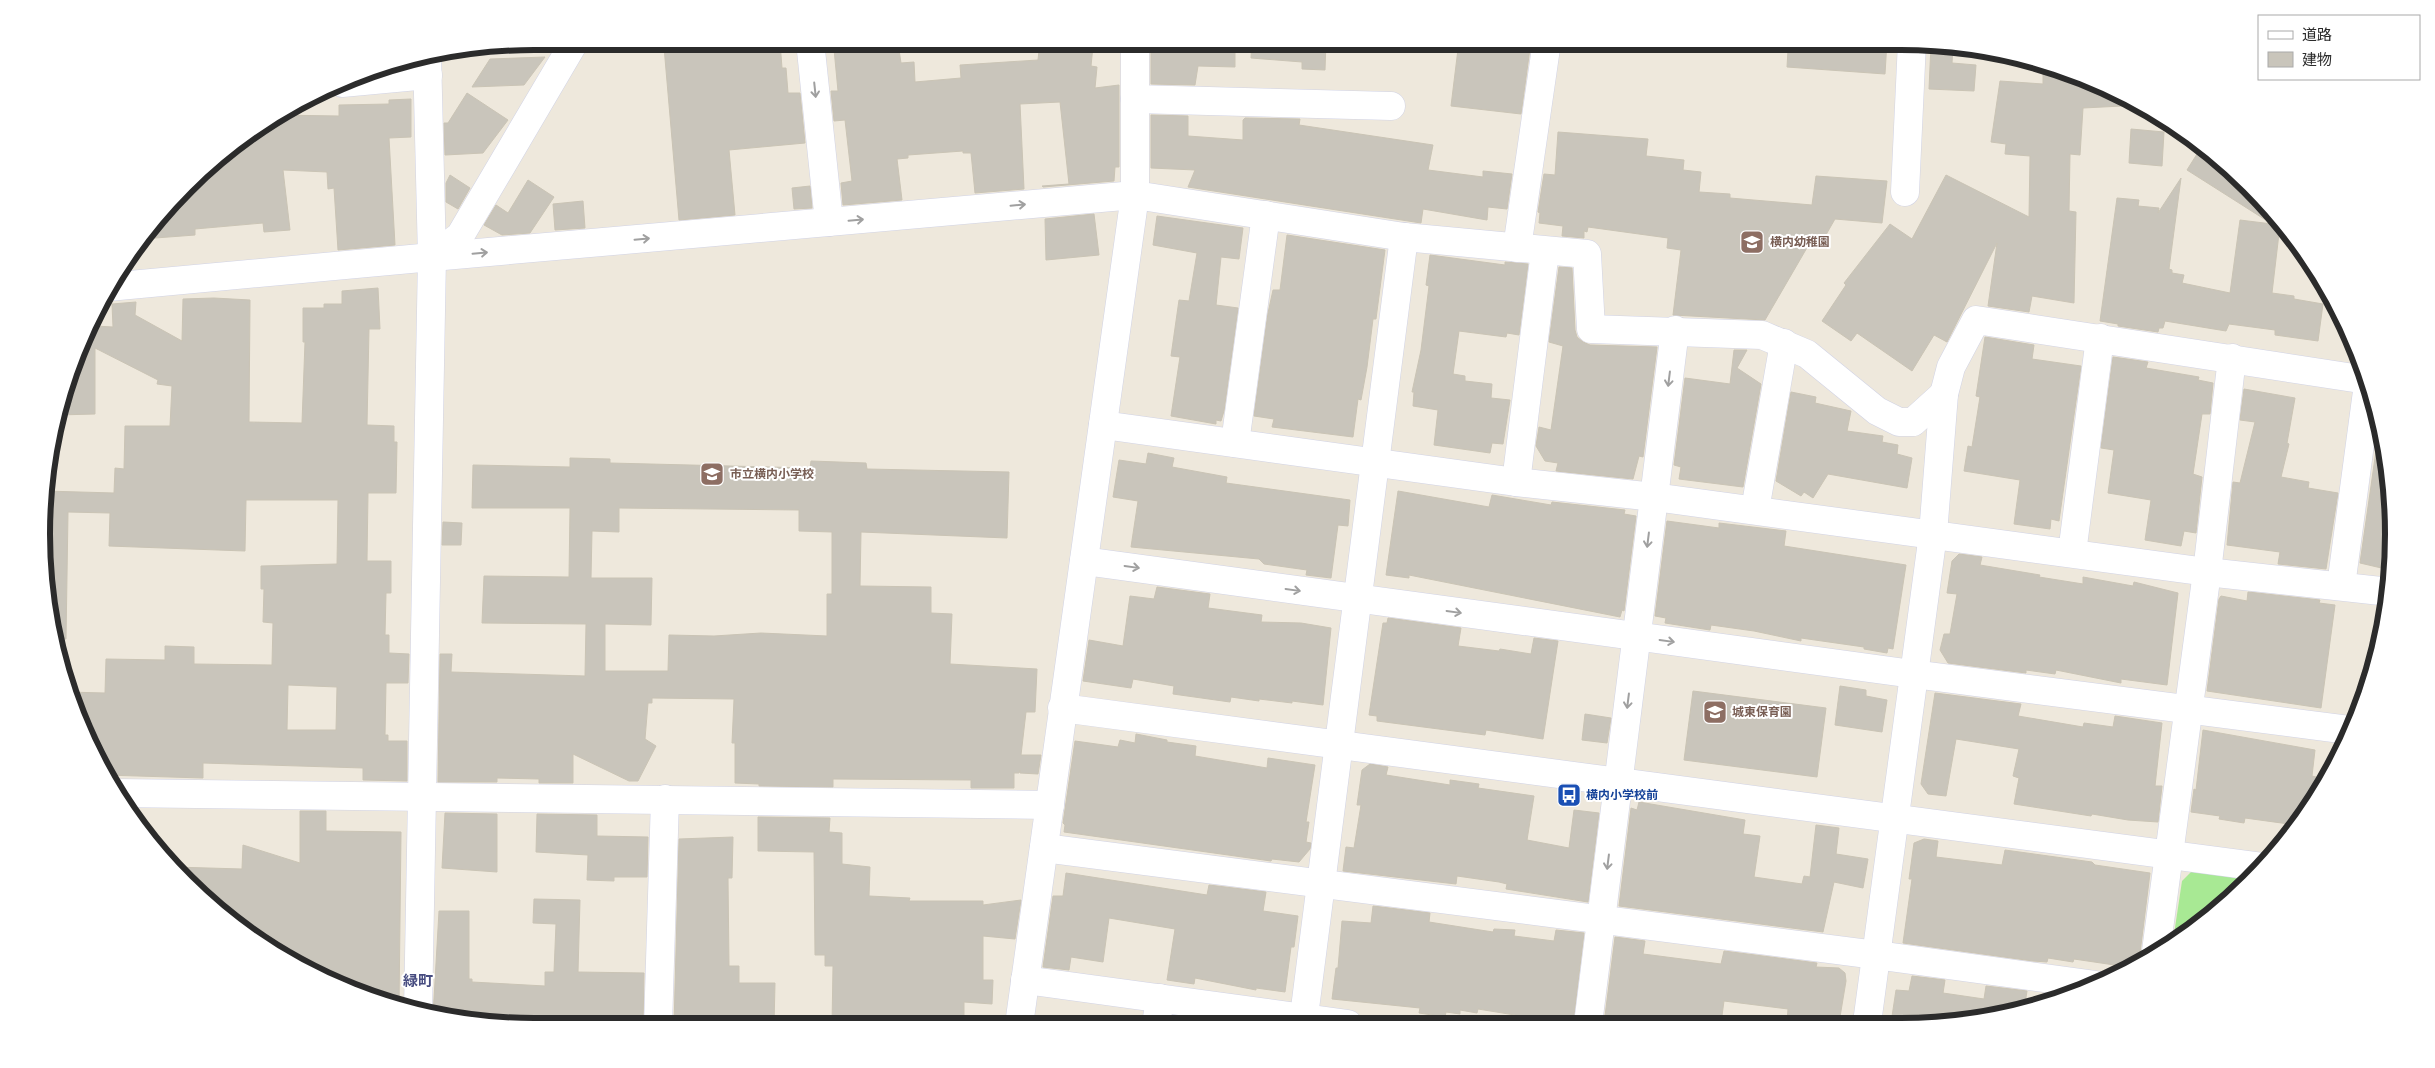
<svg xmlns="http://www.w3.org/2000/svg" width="2435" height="1068" viewBox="0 0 2435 1068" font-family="'Varela Round','Noto Sans JP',sans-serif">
<rect width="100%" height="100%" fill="#eee8dc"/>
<!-- green -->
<path fill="#a8e994" d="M2192 871 2251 880 2201 925 2173 941 2182 881Z"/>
<!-- building -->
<g fill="#c9c5bb" stroke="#cac4b5" fill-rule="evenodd">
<path d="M1040 41H1076V44L1093 46 1091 66 1097 67 1095 88 1119 85V167H1115L1114 181 1043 187 1042 186 1069 184 1060 102 1020 104 1024 189 975 193 971 153H963V151L908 155V158L897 159 902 200 843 205 841 183 852 181 845 120 834 121 831 91H838L834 49 898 43 901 63 914 62 915 82 961 78 960 65 1038 60Z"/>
<path d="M1151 41H1199V45H1235V67L1198 66 1195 85 1151 84Z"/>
<path d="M1252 41H1326L1325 70 1302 69V62L1251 58Z"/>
<path d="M1459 41H1531L1521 114 1451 106Z"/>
<path d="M1837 41H1887L1885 74 1787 67 1788 50H1837Z"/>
<path d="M720 42V47L780 42 782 68H786L788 93H800L805 143 729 150 735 215 679 220 664 47Z"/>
<path d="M1931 45 1953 47 1952 63 1976 65 1974 91 1929 89Z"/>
<path d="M545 57 524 85 472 87 490 59Z"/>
<path d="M2043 63 2060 68 2142 105 2083 108 2080 155 2070 154 2069 211 2076 212 2074 303 2032 296 2029 312 1988 306 1997 243 1947 342 1934 335 1912 371 1857 333 1851 341 1822 321 1846 285 1844 283 1890 224 1912 239 1946 175 2029 217 2030 156 2005 154 2006 144 1991 142 2000 81 2043 84Z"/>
<path d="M467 93 508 120 483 153 445 155 444 123H448Z"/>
<path d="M411 99V137L389 138 395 245 338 250 334 188 328 189 327 172 283 170 290 230 264 232 263 223 195 229V235L142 239 163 209 209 163 277 115 339 116V105L389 104V100Z"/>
<path d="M1151 115 1188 116V136L1243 140V120L1245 118 1300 119 1299 125 1433 145 1428 170 1483 177V171L1512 174 1507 209 1488 207 1487 220 1423 209 1421 223 1188 187 1195 170 1151 168Z"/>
<path d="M2131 129 2164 132 2162 166 2129 163Z"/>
<path d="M1558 132 1648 139 1646 156 1684 160 1683 170 1701 172 1699 192 1730 194V198L1812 205 1816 176 1887 181 1882 223 1835 219 1819 247 1808 246 1765 320 1673 315 1681 250 1667 248 1668 238 1588 227 1587 232 1584 231V238L1562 236 1563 226 1539 223 1540 213 1538 212 1544 174 1555 175Z"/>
<path d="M2202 146 2226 164 2277 219 2273 224 2280 225 2272 293 2294 296V299L2323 304 2318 341 2275 335V330L2229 324 2226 331 2165 321 2163 328H2159L2158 332 2118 326V324L2100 321 2117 198 2139 200 2138 206 2159 208 2158 213 2181 178 2169 269 2172 270V273L2184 275 2182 283 2230 293 2240 220 2272 224 2187 170Z"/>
<path d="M450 175 470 188 458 209 446 202V183Z"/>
<path d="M528 180 554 197 530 233 502 235 484 225 496 205 508 213Z"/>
<path d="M810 186 812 208 794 209 792 188Z"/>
<path d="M583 201 585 228 555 230 553 204Z"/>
<path d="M1094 214 1099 255 1046 260 1045 219Z"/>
<path d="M1157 216 1243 228 1239 259 1221 257 1216 305 1238 308 1224 411 1221 421 1216 420V424L1171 416 1180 357 1171 356 1179 300 1189 301 1197 253 1153 245Z"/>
<path d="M1287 235 1385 250 1376 319H1373L1367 367 1361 400 1358 399 1353 437 1272 427 1274 419 1254 416 1268 313 1273 290H1280Z"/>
<path d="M1430 255 1505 265V262L1528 264 1519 335 1507 333 1506 337 1459 331 1453 374 1465 376V381L1492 384 1491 398 1510 400 1503 444 1492 443 1490 453 1434 445 1438 410 1413 406 1414 392H1412L1421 350 1429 286 1426 285Z"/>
<path d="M1559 267 1572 268 1575 330 1577 337 1583 342 1590 345 1657 347 1643 457 1639 456 1633 479 1556 471 1558 463 1545 461 1536 446 1539 427 1551 430 1563 346 1549 342Z"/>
<path d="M378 288 380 329H369L367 425 394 426V442H397L396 493H368L367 561H391V593H386L385 635H389V653L409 654 408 683H386L385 735H388V741H407V781L363 780V768L203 763V778L105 775 67 692 105 693 106 659 165 660V646L194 647V664L272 665 273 623 263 622 264 589H261V566L337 564 338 500H246L245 551 109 546 110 513 68 512 66 639H53L41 534 45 491 114 493 115 468 124 469 125 426H170L172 386 157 384 158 380 95 348V414L57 415 68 375 95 314V326L113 327 112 304 136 302 135 315 182 341 183 299 214 298 250 300 249 422 302 423 305 342H303V308H324V304H342V291ZM288 685 337 687 336 730H287Z"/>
<path d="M1985 337 2034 345 2032 359 2081 366 2059 521 2051 519 2050 529 2014 524 2020 480 1964 471 1968 446 1972 447 1980 397 1976 396Z"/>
<path d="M1734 350H1747L1737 368 1761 384 1743 487 1679 479 1681 467 1674 465 1685 378 1730 384Z"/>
<path d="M2113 357 2148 362 2146 368 2199 377 2198 380 2213 383 2210 414H2202L2193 474 2202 477 2196 533 2184 531 2181 546 2145 540 2151 500 2108 493 2114 450 2101 448Z"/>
<path d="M2244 389 2295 398 2287 443 2289 444 2281 477 2309 482 2308 488 2338 493 2326 569 2278 564 2280 552 2227 545 2233 482 2240 483 2255 422 2240 420Z"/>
<path d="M1791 392 1816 397 1815 403 1851 411 1847 431 1883 436 1882 442 1898 445 1897 454 1912 458 1907 488 1828 474 1813 498 1804 492 1801 496 1776 481Z"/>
<path d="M2378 437H2382L2393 502 2390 570 2360 563Z"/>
<path d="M1148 453 1174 458 1172 467 1227 477 1226 483 1350 500 1348 526 1338 525 1331 578 1306 575 1307 570 1264 564 1259 559 1131 547 1138 501 1113 497 1119 460 1146 464Z"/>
<path d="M570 458 610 459V463L810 468 811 461 866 463 867 469 1009 472 1007 538 861 532 860 586 931 587V613L952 614 950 664 1037 669 1035 712H1026L1021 755H1041L1038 774 1020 773V770L1019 773H1014V788H971V780L833 779V787L759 786V784L735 783V743H732L734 699 652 698V703H648L645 739 656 746 638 781H629L573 754V783H539V779L497 778V782H438L440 654H452L451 672 585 676 586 624 482 623 484 576 569 577 570 508H472L473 465 570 467ZM619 508 799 510V531L832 532V594H827V636L761 633 714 636 669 635 668 671H605V624L651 625 652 578H591L592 531 619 532Z"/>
<path d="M1398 491 1489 507 1492 495 1551 505 1552 502 1625 510 1624 514 1636 516 1624 611 1622 610 1620 617 1409 575V578L1386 575Z"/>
<path d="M1667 521 1719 528V523L1786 531 1784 546 1906 565 1893 649 1888 648 1887 653 1864 649V647L1801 638V641L1754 631 1711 625 1710 630 1665 623 1666 618 1655 616Z"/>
<path d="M443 522 462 523 461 545H442Z"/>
<path d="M1959 554 1982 557 1980 565 2040 575 2039 577 2083 584V577L2133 586 2134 582 2178 593 2167 685 2121 679V683L2056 670 2055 674 2026 670V673L1948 663 1940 650 1944 634H1950L1957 594 1947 593 1952 561Z"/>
<path d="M1157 587 1210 594 1208 608 1262 615 1261 622 1301 623 1331 628 1323 705 1292 701V703L1259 699V701L1231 697 1230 702 1173 694 1174 686 1133 679 1131 688 1083 681 1089 640 1123 646 1130 596 1154 599Z"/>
<path d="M2248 592 2320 600 2319 603 2335 605 2321 708 2207 691 2219 599 2221 596 2247 601Z"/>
<path d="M1388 618 1461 628 1458 646 1499 651 1500 649 1531 654 1534 638 1558 641 1543 739 1486 730 1485 735 1377 721V716L1369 715 1383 623H1387Z"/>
<path d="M1840 686 1866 690V696L1887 700 1882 732 1835 725Z"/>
<path d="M1693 691 1826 708 1817 777 1684 760Z"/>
<path d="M1935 693 2021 704 2018 716 2083 727 2084 723 2113 727 2115 716 2162 723 2155 786H2162L2158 822 2128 820 2092 814 2091 816 2014 804 2019 778 2013 776 2019 749 1956 739 1946 796 1928 794 1921 784Z"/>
<path d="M1585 714 1611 718 1607 743 1582 740Z"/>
<path d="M2203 730 2315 750 2312 776 2320 778V789L2311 808 2296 825 2245 818 2244 823 2219 819 2220 816 2191 812 2194 789 2196 790Z"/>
<path d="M1136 734 1167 740V742L1196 746 1195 756 1267 768 1268 758 1315 765 1306 822H1309L1306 842 1311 843 1310 849 1299 862 1272 859 1271 861 1064 832 1065 825 1063 823 1075 741 1118 747 1120 740 1135 743Z"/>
<path d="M1370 764 1388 767 1386 775 1450 785V780L1479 784 1478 788 1534 796 1527 840 1569 848 1574 810 1599 813 1588 902 1506 889 1507 884 1499 882 1457 876 1456 884 1343 871 1346 847 1354 848 1361 805H1357L1362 770Z"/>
<path d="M1639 802 1745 820 1743 834 1760 836 1754 877 1802 884 1804 876 1810 877 1816 825 1839 828 1836 854 1868 859 1863 888 1834 882 1823 932 1619 906 1631 808 1637 810Z"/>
<path d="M300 811H326V831L401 832 399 1007 375 1000 288 961 209 905 174 867 242 869 243 845 300 863Z"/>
<path d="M445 813 497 814V872L442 868Z"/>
<path d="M537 814 597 815V836L648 837 647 877H614V881L587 880 588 855 536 852Z"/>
<path d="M758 817 830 818 829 832 842 833V864L870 867 869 896 910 898 909 901H983V905L1021 900 1015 939 983 936V980H993L992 1004 964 1002V1025L832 1026 833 966H825V955H815L814 852 758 851Z"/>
<path d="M733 837 732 878H728L729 966H739V983H775L774 1026H674L679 839Z"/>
<path d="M1924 839 1938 841 1936 857 2002 865 2005 850 2092 862 2095 865 2150 873 2139 961 2128 967 2074 959 2073 962 2048 958 2047 962 2033 961 1903 943 1912 879H1909L1914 843Z"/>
<path d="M1066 873 1207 895 1209 885 1266 892 1263 911 1298 916 1294 947H1291L1285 992 1256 988V990L1195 978 1194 984 1167 980 1175 929 1109 918 1103 962 1071 957 1069 970 1043 967 1053 896H1063Z"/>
<path d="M534 899 580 900 578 972 644 973 643 1026 544 1027 433 1016 439 911H469V979H472V982L545 986V972H554L556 924 533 923Z"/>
<path d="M1373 906 1430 913 1429 922 1493 932 1494 929 1515 930 1514 936 1554 941 1556 930 1584 933 1573 1024H1532L1533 1018 1478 1009 1477 1013 1460 1010V1014L1446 1012 1445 1017 1419 1013 1420 1008 1332 999 1336 968H1338L1342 921 1371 923Z"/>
<path d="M1615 937 1645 941 1643 954 1721 964 1724 951 1817 963 1816 967 1839 968 1845 973 1846 981 1839 1023H1787L1788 1009 1724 1001 1721 1023 1604 1024Z"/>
<path d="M1912 976 1945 980 1943 993 1984 999 1986 986 2027 991 2025 1004 2030 1005 1966 1022 1891 1023 1896 990 1909 991Z"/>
</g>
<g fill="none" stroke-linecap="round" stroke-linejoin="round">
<!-- minor casing -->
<g stroke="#d1d3e5" stroke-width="29">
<g id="minor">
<path d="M810 41 829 222"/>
<path d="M342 83 428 75"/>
<path d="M1135 99 1391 106"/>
<path d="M1905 192 1912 42"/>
<path d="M1517 248 1547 41"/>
<path d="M432 257 1135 195 1404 237 1587 254 1591 329 1762 335 1807 354 1877 411 1899 422H1913L1944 394"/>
<path d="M108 287 432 257 460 236 575 41"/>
<path d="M1103 425 1516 482 1654 497 2207 572 2390 592"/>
<path d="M1235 443 1266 215"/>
<path d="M1516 482 1545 251"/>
<path d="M1755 510 1784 343"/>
<path d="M2072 553 2100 338"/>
<path d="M1084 561 1913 674 2349 730"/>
<path d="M2341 586 2368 384"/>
<path d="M1062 708C1462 759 1862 817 2262 867"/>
<path d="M116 793 1050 805"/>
<path d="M1044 848 1876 955 2096 985"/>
<path d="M2156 951 2207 572 2232 358"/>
<path d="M1025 980 1348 1024"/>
<path d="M418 1012 432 257 427 54"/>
<path d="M1867 1023 1933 534 1944 394 1951 367 1976 320 2367 380"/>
<path d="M1303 1024 1404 237"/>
<path d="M1588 1024 1675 330"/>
<path d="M1019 1025 1135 195V41"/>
<path d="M1156 1025 1160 998"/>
<path d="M658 1026 665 799"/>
</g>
</g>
<!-- minor -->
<use href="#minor" stroke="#fff" stroke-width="28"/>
</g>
<!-- one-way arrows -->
<defs><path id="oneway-shaft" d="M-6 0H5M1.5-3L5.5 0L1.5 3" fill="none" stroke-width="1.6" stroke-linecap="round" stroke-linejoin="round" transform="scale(1.25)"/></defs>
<g stroke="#a0a0a0">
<use href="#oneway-shaft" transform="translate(815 90) rotate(84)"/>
<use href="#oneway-shaft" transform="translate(1018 205) rotate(-5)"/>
<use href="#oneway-shaft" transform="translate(856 220) rotate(-5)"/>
<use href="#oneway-shaft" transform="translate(642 239) rotate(-5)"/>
<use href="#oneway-shaft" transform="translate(480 253) rotate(-5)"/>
<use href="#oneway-shaft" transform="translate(1669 379) rotate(97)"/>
<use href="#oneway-shaft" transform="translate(1648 540) rotate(97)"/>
<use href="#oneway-shaft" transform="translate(1132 567) rotate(8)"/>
<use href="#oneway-shaft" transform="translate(1293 590) rotate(8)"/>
<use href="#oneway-shaft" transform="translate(1454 612) rotate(8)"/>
<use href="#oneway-shaft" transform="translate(1667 641) rotate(8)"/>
<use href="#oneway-shaft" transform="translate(1628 701) rotate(97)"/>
<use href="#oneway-shaft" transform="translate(1608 862) rotate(97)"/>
</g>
<!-- icons -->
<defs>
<g id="school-square" transform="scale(1.25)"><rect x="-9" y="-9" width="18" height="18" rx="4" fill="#8d6e63" stroke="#fff"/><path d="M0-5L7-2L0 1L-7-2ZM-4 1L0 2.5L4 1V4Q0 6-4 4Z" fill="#fff"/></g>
<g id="bus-square" transform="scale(1.25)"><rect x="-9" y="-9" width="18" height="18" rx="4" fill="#1a4fb4" stroke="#fff"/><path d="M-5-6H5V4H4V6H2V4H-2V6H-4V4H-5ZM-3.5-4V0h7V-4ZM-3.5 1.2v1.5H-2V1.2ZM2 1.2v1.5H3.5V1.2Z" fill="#fff"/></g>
</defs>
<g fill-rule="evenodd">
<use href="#school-square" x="1752" y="242"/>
<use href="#school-square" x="712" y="474"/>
<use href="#school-square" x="1715" y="712"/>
<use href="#bus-square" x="1569" y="795"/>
</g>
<g text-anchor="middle" stroke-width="4" stroke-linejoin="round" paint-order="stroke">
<!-- education labels -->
<g font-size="12" font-weight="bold" fill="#785e54" stroke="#fff" text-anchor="start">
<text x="1770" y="246">横内幼稚園</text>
<text x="730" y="478">市立横内小学校</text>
<text x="1732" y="716">城東保育園</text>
</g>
<!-- transit labels -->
<g font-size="12" font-weight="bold" fill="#164399" stroke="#fff" text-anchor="start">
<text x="1586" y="799">横内小学校前</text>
</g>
<!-- quarter labels -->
<g font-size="15" font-weight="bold" fill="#474c80" stroke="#fff">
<text x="418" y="986">緑町</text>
</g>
</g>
<!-- crop -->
<path d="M0 0H2435V1068H0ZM534 50H1901A484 484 0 0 1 2385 534V534A484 484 0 0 1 1901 1018H534A484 484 0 0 1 50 534V534A484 484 0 0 1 534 50Z" fill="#fff" fill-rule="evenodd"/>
<path fill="none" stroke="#2b2b2b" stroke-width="6" d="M534 50H1901A484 484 0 0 1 2385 534V534A484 484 0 0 1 1901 1018H534A484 484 0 0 1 50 534V534A484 484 0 0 1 534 50Z"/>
<!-- legend -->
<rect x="2258" y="15" width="162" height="65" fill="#ffffff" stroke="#aaaaaa"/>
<rect x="2268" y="31" width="25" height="8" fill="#ffffff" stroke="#aaaaaa"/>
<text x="2302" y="40" font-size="15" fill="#2b2b2b">道路</text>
<rect x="2268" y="52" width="25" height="15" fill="#c9c5bb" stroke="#aaaaaa"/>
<text x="2302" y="65" font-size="15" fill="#2b2b2b">建物</text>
</svg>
